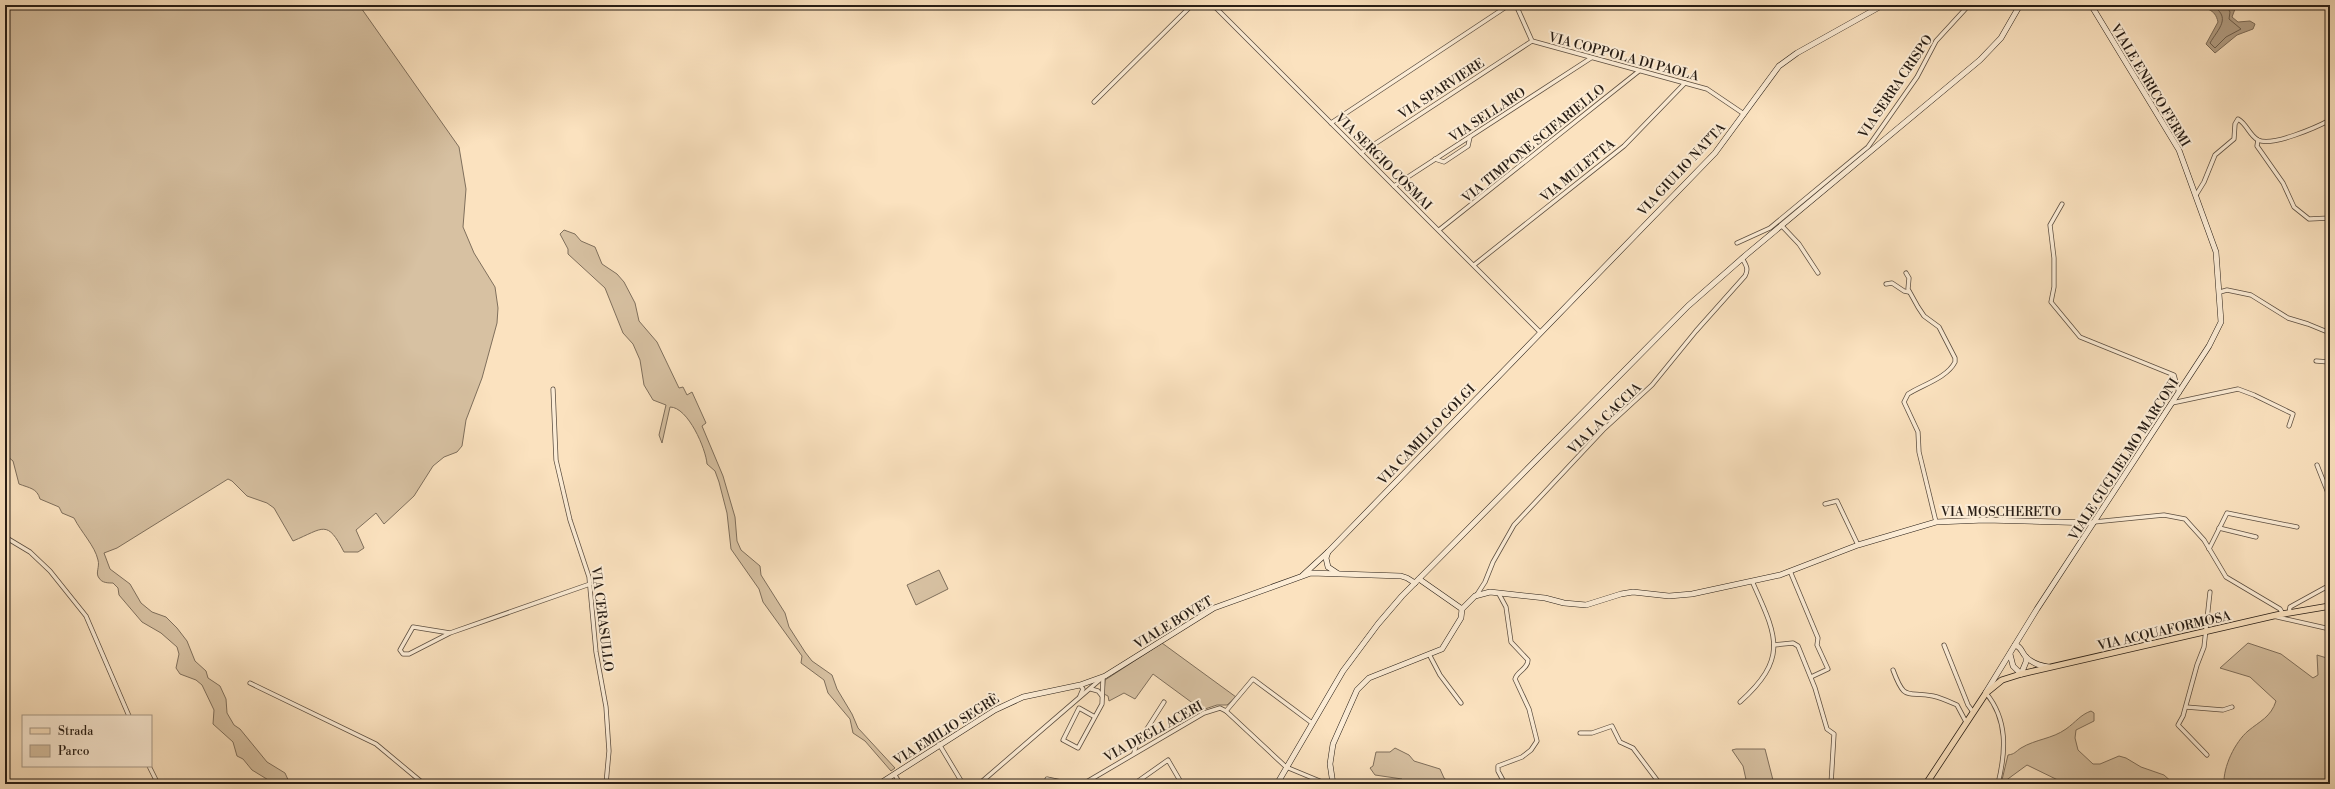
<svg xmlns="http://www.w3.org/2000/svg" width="2335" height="789" viewBox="0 0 2335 789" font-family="'Libre Bodoni',serif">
<rect width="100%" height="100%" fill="#fbe2bf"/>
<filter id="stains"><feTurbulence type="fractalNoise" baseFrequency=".005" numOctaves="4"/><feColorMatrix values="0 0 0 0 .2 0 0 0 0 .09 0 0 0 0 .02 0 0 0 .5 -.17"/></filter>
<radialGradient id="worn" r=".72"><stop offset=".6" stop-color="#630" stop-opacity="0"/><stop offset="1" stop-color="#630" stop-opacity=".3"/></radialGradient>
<!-- green -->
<g fill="#d7c1a2" stroke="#7f6f5c">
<path d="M5 5H359L459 147 466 189 463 227 474 253 495 287 498 308 497 323 482 378 466 420 462 446 457 452 444 457 433 466 414 496 384 524 376 513 356 530 364 548 358 552H344C327 519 324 528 293 541L274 508 267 503 247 496 232 481 228 479 117 548 104 553 110 569 130 584 141 603 152 612 166 617 177 628 187 641 195 661 206 671 208 678 220 686 226 699 227 713 234 725 240 729 267 762 285 773 290 784H271L270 781 252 770 243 759 237 756 233 742 213 724 214 710 202 685 196 680 180 674 176 668 179 654 177 647 161 633 142 622 119 595 118 588 113 583C108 583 102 583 99 578 95 573 100 567 98 560 95 546 81 532 74 518L62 513 59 507 40 499C37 488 29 488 19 484L13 461 7 456 5 457Z"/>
<path d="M564 230 575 234 581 241 595 247 602 264 617 274 624 282 635 303 639 321 657 342 679 388 683 387 687 395 692 392 706 423 702 426 723 476 735 517 737 541 741 550 760 566 761 575 785 613 789 627 805 652 812 661 832 675 837 689 852 714 858 728 895 768 891 771 865 741 853 733 850 719 828 693 824 680 801 663 802 656 763 602 759 589 731 549 727 513 719 482 715 471 707 464C706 449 688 407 670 407L662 443 659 435 666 405 653 400 644 385 640 360 633 344 623 333 605 288 568 254V249L560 234Z"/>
<path d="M939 570 948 589 916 605 907 585Z"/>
<path d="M1162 643 1236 697 1227 705H1217L1202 710 1153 674 1135 699 1124 693 1109 701 1108 696 1104 694 1105 680Z"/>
<path d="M2248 643 2281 654 2313 678 2318 675 2317 655 2330 659V784H2224C2223 767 2235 742 2248 731 2260 721 2271 717 2276 701L2250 677 2220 668Z"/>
<path d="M2091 711 2094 713V721L2076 730 2075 738 2078 750 2093 764H2100L2119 756 2126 758 2141 767 2164 775 2174 784H2066L2027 765 2001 784 2008 755C2015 754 2015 752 2021 748 2036 739 2052 739 2066 729 2076 722 2080 715 2091 711Z"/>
<path d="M1395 748 1409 755 1414 761 1440 769 1444 778 1451 784H1407L1402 779 1375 775 1370 768 1373 766 1376 752H1390Z"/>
<path d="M1736 749H1765L1774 784H1747L1743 766 1732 750Z"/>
</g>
<!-- water -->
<path fill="#b39f85" stroke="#7b6b58" d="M2193 5H2226L2235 9 2232 17 2238 22 2250 21 2255 24 2253 29 2237 35 2215 53 2206 44 2218 22C2215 8 2206 9 2193 5Z"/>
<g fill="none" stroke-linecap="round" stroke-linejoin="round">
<!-- shore -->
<path stroke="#6d5e4d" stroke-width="1" d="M2211 5C2233 17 2218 29 2210 43L2215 48 2226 37 2241 29 2229 19 2230 12 2226 5"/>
<!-- street casing -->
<g stroke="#5c4e40" stroke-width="5">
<g id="street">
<path d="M1213 5 1540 332"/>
<path d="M1516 5 1532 41 1707 89 1744 114"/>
<path d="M1094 102 1192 5"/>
<path d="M1331 123 1509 5"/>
<path d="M2258 140 2257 146 2283 183 2294 207 2309 219 2330 218"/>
<path d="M1361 153 1532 41"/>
<path d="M1435 159 1444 162 1468 146 1470 137"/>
<path d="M1394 186 1591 58"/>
<path d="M2196 195 2204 182 2215 155 2234 139 2235 124 2238 119C2247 124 2249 135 2258 140 2272 147 2317 127 2330 120"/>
<path d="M2062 204 2050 225 2054 258V287L2051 302 2080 337 2174 375 2179 393"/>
<path d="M1781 225 1799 244 1818 273"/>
<path d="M1439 230 1639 71"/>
<path d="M1737 243 1770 228 1868 147 1917 77 1936 41 1969 5"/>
<path d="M1474 265 1624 146 1685 83"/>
<path d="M1906 273 1909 278 1908 289 1918 307 1924 316 1939 327 1955 358V362C1947 378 1922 385 1908 394L1904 402 1918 432 1919 452 1936 522"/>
<path d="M1886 284 1892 283 1904 291 1909 292"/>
<path d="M2220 292 2227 290 2251 295 2288 318 2308 324 2330 333"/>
<path d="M2316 361 2329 362 2330 360"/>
<path d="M553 389 556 460 570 520 589 577 596 652 606 707 609 751 606 784"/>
<path d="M2172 403 2238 389 2254 395 2293 414 2289 426"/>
<path d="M2317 465 2330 498"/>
<path d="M1825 504 1837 501 1858 545"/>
<path d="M2094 522 2164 515 2185 519 2204 540 2226 577 2280 609 2283 614"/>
<path d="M2219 528 2256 537"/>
<path d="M5 537 30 552 50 571 86 616 129 716"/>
<path d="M2209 549 2227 513 2297 527"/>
<path d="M1790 571 1818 638 1817 645 1828 669 1811 677"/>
<path d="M1499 594 1506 607 1511 642 1528 660C1528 669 1517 671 1515 679L1529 709 1537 741 1531 750 1522 757 1498 766V771L1505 784"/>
<path d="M1476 596 1485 582 1493 562 1514 525 1603 430 1652 385 1696 331 1745 276C1749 269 1746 265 1742 258"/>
<path d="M2289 613 2290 607 2330 585"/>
<path d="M2273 616 2330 629"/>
<path d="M450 633 413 627 400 650 403 654H409L450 633 590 584"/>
<path d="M1774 645 1793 643 1798 646 1815 688 1827 729 1834 734 1831 784"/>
<path d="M1944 645 1968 705 1973 712"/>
<path d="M1430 656 1440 675 1461 703"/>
<path d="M1893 670C1905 702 1906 691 1933 696 1942 698 1950 702 1957 705L1966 722"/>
<path d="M250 683 376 744 424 784"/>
<path d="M1080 685 1083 689 1080 696"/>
<path d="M1091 689 1098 691 1102 696"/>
<path d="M1986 693C2008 720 2006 751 1998 784"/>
<path d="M1740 702C1790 657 1776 635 1752 581"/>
<path d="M2186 707 2223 710 2232 707"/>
<path d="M1226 711 1253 679 1312 723"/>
<path d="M1095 717 1079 708 1063 740 1078 748 1102 704 1103 678"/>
<path d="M1580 733H1592L1612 726 1620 742 1633 748 1660 784"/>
<path d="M939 744 963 784"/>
<path d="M1134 753 1136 746 1164 702"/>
<path d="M2207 755 2178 725 2183 716 2197 665 2204 647 2210 592"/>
<path d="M149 766 158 784"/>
<path d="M895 775 900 784"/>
<path d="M1047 779 1071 784"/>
<path d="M979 784 1102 678"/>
<path d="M1083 784 1204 713 1220 708 1226 711 1286 767 1327 784"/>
<path d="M1134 784 1168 760 1182 784"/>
</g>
</g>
<!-- secondary casing -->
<g stroke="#271d15" stroke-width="6">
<g id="secondary">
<path d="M1328 552 1326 558 1328 567 1337 573"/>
<path d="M1303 575 1328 552 1715 153 1779 66 1797 53 1883 5"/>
<path d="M1419 579 1462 609 1475 596 1490 592 1545 598 1564 603 1586 605 1621 594 1633 592 1669 596 1692 594 1780 575 1858 545 1936 522 1985 520 2093 523"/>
<path d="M2015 645C2022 647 2021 652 2026 657 2032 663 2041 666 2049 667"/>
<path d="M2010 654 2013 666 2021 674 2026 662V657"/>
<path d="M1986 692 2037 609 2209 346 2221 322 2216 252 2179 150 2091 5"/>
<path d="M879 784 995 710 1023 697 1080 685 1105 676 1214 608 1311 573 1401 576 1407 578 1415 583"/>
<path d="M1277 784 1343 671 1378 624 1402 596 1688 306 1746 255 1980 60 2001 38 2020 5"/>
<path d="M1333 784 1330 764 1333 744 1357 690 1369 678 1442 649 1461 618 1462 609"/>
</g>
</g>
<!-- primary casing -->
<g stroke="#271d15" stroke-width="7">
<path id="primary" d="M1926 784 1986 693 2002 680 2021 674 2277 615 2330 606"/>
</g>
<!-- street -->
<use href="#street" stroke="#fcecd5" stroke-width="3.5"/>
<!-- secondary -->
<use href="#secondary" stroke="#fcecd5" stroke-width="5"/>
<!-- primary -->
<use href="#primary" stroke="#fbe2bf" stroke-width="5.5"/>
</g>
<g text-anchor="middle" stroke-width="4" stroke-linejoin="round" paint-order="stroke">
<!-- street labels -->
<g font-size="13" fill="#271d15" stroke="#fcecd5">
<text transform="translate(1624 56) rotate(15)" y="5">VIA COPPOLA DI PAOLA</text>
<text transform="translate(2151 85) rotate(59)" y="5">VIALE ENRICO FERMI</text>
<text transform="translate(1895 86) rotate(-56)" y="5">VIA SERRA CRISPO</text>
<text transform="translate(1441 88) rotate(-33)" y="5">VIA SPARVIERE</text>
<text transform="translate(1487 114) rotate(-33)" y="5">VIA SELLARO</text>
<text transform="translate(1533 143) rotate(-39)" y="5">VIA TIMPONE SCIFARIELLO</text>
<text transform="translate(1384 161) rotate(45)" y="5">VIA SERGIO COSMAI</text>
<text transform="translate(1681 169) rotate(-47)" y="5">VIA GIULIO NATTA</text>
<text transform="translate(1577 170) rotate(-39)" y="5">VIA MULETTA</text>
<text transform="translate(1604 418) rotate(-44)" y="5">VIA LA CACCIA</text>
<text transform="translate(1426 434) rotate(-46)" y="5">VIA CAMILLO GOLGI</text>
<text transform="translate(2123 459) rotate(-57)" y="5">VIALE GUGLIELMO MARCONI</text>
<text x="2001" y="516">VIA MOSCHERETO</text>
<text transform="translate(603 619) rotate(83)" y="5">VIA CERASULLO</text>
<text transform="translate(1173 622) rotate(-31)" y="5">VIALE BOVET</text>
<text transform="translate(2164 630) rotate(-13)" y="5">VIA ACQUAFORMOSA</text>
<text transform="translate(946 729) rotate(-32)" y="5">VIA EMILIO SEGRÈ</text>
<text transform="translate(1153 731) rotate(-29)" y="5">VIA DEGLI ACERI</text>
</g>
</g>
<!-- margin -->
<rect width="2335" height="789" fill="none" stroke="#fbe2bf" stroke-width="20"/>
<rect x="6" y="6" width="2323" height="777" fill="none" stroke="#271d15" stroke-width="2"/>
<rect x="10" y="10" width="2315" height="769" fill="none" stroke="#271d15"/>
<!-- legend -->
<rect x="22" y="715" width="130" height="52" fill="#fcecd5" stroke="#a79988"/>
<rect x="30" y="728" width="20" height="6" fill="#fbe2bf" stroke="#a79988"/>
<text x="58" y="735" font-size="12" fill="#271d15">Strada</text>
<rect x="30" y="745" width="20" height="12" fill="#d7c1a2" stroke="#a79988"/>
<text x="58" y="755" font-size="12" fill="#271d15">Parco</text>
<rect width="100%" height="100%" filter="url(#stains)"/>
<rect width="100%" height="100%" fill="url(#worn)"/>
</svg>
